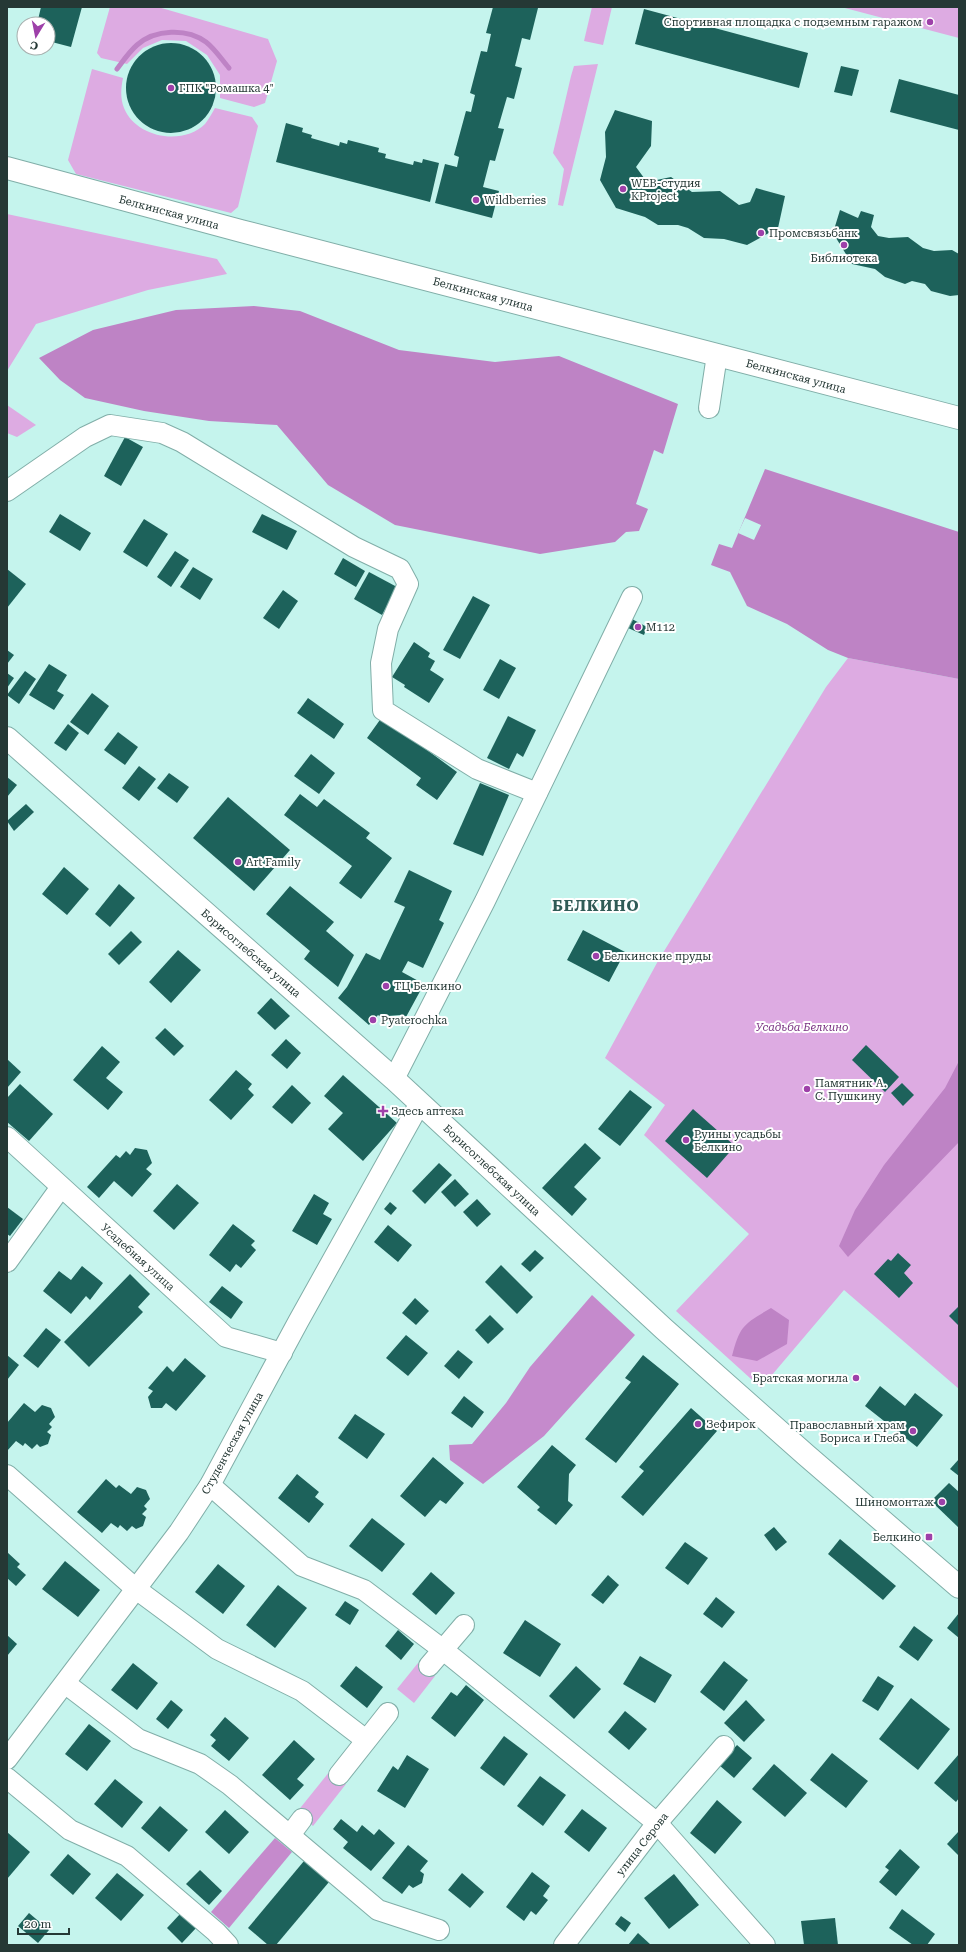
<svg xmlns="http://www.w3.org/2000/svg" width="966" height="1952" viewBox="0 0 966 1952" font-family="'Roboto Serif',serif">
<rect width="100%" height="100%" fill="#c5f4ed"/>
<!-- green -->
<g fill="#ddabe2">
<path d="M110 7H158L268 39 277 61 265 103 254 107 220 98V75L207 55 186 41 162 40 143 48 127 64 101 58 97 53Z"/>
<path d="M592 7H612L603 45 584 41Z"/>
<path d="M841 7H959V38Z"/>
<path d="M598 64 563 206 558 205 564 169 553 153 571 76 574 66Z"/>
<path d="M92 69 123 78C121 88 120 98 124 108 136 138 183 146 205 124 209 119 212 113 215 108L252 117 258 126 238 207 231 213 76 174 68 160Z"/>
<path d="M7 214 217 259 227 274 148 290 36 324 7 371Z"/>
<path d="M7 405 36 425 17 437 7 433Z"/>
<path d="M848 658 959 679V1389L844 1290 761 1388 676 1311 749 1234 644 1135 665 1105 605 1058 658 961 826 687Z"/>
<path d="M418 1663 435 1676 414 1703 397 1689Z"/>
<path d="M330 1771 346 1784 313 1826 297 1812Z"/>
</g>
<!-- forest -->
<g fill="#c58acc">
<path d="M592 1295 635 1335 544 1436 483 1484 450 1460 449 1445 472 1444 506 1403 530 1367Z"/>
<path d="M275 1838 292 1852 229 1928 211 1912Z"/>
</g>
<!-- water -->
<g fill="#be83c5">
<path d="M254 306 300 311 399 350 495 362 559 356 678 404 663 454 654 450 636 504 648 509 639 531 626 532 615 542 540 554 395 525 328 485 277 425 209 421 144 411 85 398 60 380 39 358 93 330 176 310Z"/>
<path d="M765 469 959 532V679L848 658 828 650 787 624 747 606 730 572 711 565 719 544 732 548Z"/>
<path d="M959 1061V1142L848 1257 839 1246 855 1210 884 1165 945 1088Z"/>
<path d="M771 1308 789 1320 787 1344 757 1361 732 1356C740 1325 744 1324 771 1308Z"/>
</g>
<!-- pier -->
<path fill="#c5f4ed" d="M745 518 761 525 754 540 738 533Z"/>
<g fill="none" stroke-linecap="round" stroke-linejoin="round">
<!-- stream -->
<path stroke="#be83c5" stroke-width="5" d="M117 69C123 61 129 52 137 45 155 29 187 28 206 42 215 49 222 60 229 68"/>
</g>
<!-- building -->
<g fill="#1d625b">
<path d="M41 7H82L71 47 48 41V24H37Z"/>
<path d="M493 7 538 8 530 40 522 38 515 66 522 68 514 99 507 97 498 128 504 129 495 161 490 160 483 187 499 191 492 218 435 203 445 164 457 167 459 157 454 155 466 111 471 112 475 95 470 93 481 51 487 52 491 34 486 33Z"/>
<path d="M644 9 808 53 799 88 635 44Z"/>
<circle cx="171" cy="88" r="45"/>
<path d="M841 66 859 70 852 96 834 92Z"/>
<path d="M899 79 959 95V130L890 112Z"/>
<path d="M615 110 652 121 651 146 636 167 647 182 671 177 692 192 720 191 739 205 750 202 756 188 785 196 778 228 747 245 724 239 704 238 688 228 678 225H658L645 217 616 208 600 180 606 157 605 132Z"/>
<path d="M286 123 303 128 302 132 312 135 311 138 339 146 340 142 347 144 348 140 379 148 378 152 386 154 385 158 413 165 414 161 422 163 423 159 439 163 430 202 276 162Z"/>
<path d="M840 210 858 218 861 211 874 215 871 227 878 236 889 238 908 237 923 248 934 251 952 250 959 254V295L950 296 931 291 925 284 912 281 905 284 885 277 875 269 852 264 833 233Z"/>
<path d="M125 437 143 447 121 486 104 476Z"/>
<path d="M60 514 91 533 80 551 49 532Z"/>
<path d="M262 514 297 531 287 550 252 532Z"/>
<path d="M144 519 168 534 147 567 123 552Z"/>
<path d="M175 551 189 560 171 587 157 577Z"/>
<path d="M343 558 365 571 356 587 334 574Z"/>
<path d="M193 567 213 579 200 600 180 587Z"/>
<path d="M7 569 26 584 7 608Z"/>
<path d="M369 572 397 587 382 615 354 599Z"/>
<path d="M283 590 298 601 279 629 263 618Z"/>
<path d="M473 596 490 605 460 659 443 650Z"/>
<path d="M632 619 647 627 644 635 628 628Z"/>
<path d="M414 642 430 653 428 657 435 661 430 670 444 679 429 703 404 687 405 685 392 677Z"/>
<path d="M7 650 14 655 7 664Z"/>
<path d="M500 659 516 668 499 699 483 690Z"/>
<path d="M49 664 67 675 57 691 64 695 54 710 29 695Z"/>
<path d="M25 671 36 679 19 704 7 695Z"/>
<path d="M7 673 14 678 7 688Z"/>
<path d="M92 693 109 706 88 735 70 722Z"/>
<path d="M308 698 344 724 334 739 297 713Z"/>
<path d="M508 716 536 730 523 757 517 753 509 769 487 758Z"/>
<path d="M382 717 457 772 437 800 416 785 421 778 367 738Z"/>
<path d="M68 724 79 733 66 751 54 743Z"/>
<path d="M118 732 138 747 125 765 104 750Z"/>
<path d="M311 754 335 773 319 794 294 776Z"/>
<path d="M139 766 156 779 139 801 122 788Z"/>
<path d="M169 773 189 787 177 803 157 788Z"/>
<path d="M7 777 17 785 7 797Z"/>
<path d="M480 783 509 795 483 856 453 844Z"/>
<path d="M300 794 317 807 324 799 370 833 366 838 392 858 361 899 339 883 352 866 284 815Z"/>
<path d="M228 797 290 850 254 891 193 838Z"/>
<path d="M26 804 34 812 14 831 7 821Z"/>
<path d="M64 867 89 889 67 915 42 894Z"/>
<path d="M409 870 452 891 439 920 444 923 423 968 408 961 402 972 424 984 406 1017 401 1015 388 1016 384 1020 378 1015 369 1025 338 998 347 987 366 953 380 960 405 907 394 902Z"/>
<path d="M119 884 135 898 110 927 95 914Z"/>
<path d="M290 886 334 922 326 931 354 955 338 987 304 959 310 951 266 914Z"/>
<path d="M583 930 625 952 609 982 567 960Z"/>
<path d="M131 931 142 942 119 965 108 954Z"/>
<path d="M178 950 201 970 171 1003 149 982Z"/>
<path d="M271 998 290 1016 275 1030 257 1013Z"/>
<path d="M165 1028 184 1046 174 1056 155 1038Z"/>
<path d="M286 1039 301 1053 287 1069 271 1055Z"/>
<path d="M866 1045 899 1077 885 1092 852 1060Z"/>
<path d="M102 1046 120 1062 106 1078 123 1092 108 1110 73 1080Z"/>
<path d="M7 1059 21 1072 7 1088Z"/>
<path d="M236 1070 252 1084 248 1089 254 1095 231 1120 209 1100Z"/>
<path d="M343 1075 397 1123 363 1161 328 1129 343 1113 324 1096Z"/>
<path d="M902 1083 914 1095 903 1106 891 1093Z"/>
<path d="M20 1084 53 1114 29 1141 7 1122V1098Z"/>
<path d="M292 1085 311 1103 292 1124 272 1107Z"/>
<path d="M630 1090 652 1107 620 1146 598 1129Z"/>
<path d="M693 1109 735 1146 707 1178 665 1141Z"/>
<path d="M585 1143 601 1158 574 1187 587 1199 572 1216 542 1188Z"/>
<path d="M135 1148 147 1150 152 1163 146 1169 152 1174 132 1197 114 1181 99 1198 87 1187 116 1155 120 1158 126 1151 130 1155Z"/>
<path d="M439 1163 452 1175 425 1204 412 1191Z"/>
<path d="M455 1179 469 1194 455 1207 441 1192Z"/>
<path d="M177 1184 199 1203 174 1230 153 1211Z"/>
<path d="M314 1194 329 1203 323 1214 332 1219 317 1245 292 1231Z"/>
<path d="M477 1199 491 1214 477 1227 463 1212Z"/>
<path d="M390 1202 397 1208 391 1215 384 1209Z"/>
<path d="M7 1207 23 1219 10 1236 7 1234Z"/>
<path d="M233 1224 255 1241 251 1245 256 1250 241 1268 236 1264 230 1272 209 1255Z"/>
<path d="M388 1225 412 1245 398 1262 374 1242Z"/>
<path d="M535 1250 544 1258 530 1272 521 1264Z"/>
<path d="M898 1253 911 1265 904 1273 913 1283 899 1298 874 1274 888 1259 891 1261Z"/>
<path d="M501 1265 533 1297 517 1314 485 1282Z"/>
<path d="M82 1266 103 1283 90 1300 86 1296 71 1314 43 1291 59 1271 71 1280Z"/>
<path d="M130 1274 150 1294 138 1307 143 1312 89 1367 64 1342Z"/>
<path d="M222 1286 243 1302 231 1319 209 1302Z"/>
<path d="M415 1298 429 1311 416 1325 402 1313Z"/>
<path d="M959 1306V1326L949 1316Z"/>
<path d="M490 1315 504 1329 488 1344 475 1330Z"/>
<path d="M46 1328 61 1340 38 1368 23 1356Z"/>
<path d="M406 1335 428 1353 408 1376 386 1358Z"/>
<path d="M458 1350 473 1362 459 1379 444 1366Z"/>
<path d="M7 1355 19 1365 7 1380Z"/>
<path d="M643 1355 679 1384 616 1463 585 1439 631 1382 625 1378Z"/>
<path d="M185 1358 206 1376 176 1411 166 1403 162 1408H151L148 1397 153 1391 148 1388 167 1366 173 1372Z"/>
<path d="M880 1386 905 1406 915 1393 943 1415 917 1447 865 1406Z"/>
<path d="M464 1396 484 1412 472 1428 451 1413Z"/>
<path d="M24 1403 35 1412 42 1405 51 1408 55 1417 49 1424 52 1427 47 1432 51 1435 48 1444 40 1447 37 1444 32 1449 25 1443 23 1446 16 1441 7 1451V1423Z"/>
<path d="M691 1408 717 1431 643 1516 621 1497 644 1471 639 1467Z"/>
<path d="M355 1414 385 1434 367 1459 338 1438Z"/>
<path d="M552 1445 576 1465 569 1474 568 1501 573 1505 556 1525 537 1510 540 1507 517 1487Z"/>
<path d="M433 1457 464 1483 446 1504 440 1500 425 1517 400 1496Z"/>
<path d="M959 1459V1476L950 1469Z"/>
<path d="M297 1474 319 1492 315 1497 324 1504 309 1523 278 1498Z"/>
<path d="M106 1479 116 1488 119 1485 131 1494 137 1487 146 1490 150 1499 144 1506 147 1509 142 1514 146 1517 143 1526 136 1529 132 1526 127 1531 120 1525 118 1528 111 1523 102 1533 77 1512Z"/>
<path d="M949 1483 959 1492V1528L931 1501Z"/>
<path d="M372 1518 405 1544 382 1572 349 1546Z"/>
<path d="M774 1527 787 1542 776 1551 764 1535Z"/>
<path d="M840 1539 896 1586 883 1600 828 1554Z"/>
<path d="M685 1542 708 1558 688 1585 665 1568Z"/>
<path d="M7 1552 20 1564 17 1567 26 1575 16 1586 7 1578Z"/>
<path d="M65 1561 100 1590 78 1617 42 1589Z"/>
<path d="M218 1564 245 1586 223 1614 195 1592Z"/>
<path d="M431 1572 455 1593 436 1615 412 1594Z"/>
<path d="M608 1575 619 1585 603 1604 591 1595Z"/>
<path d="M278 1585 307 1608 275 1648 246 1625Z"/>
<path d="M716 1597 735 1612 722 1628 703 1614Z"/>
<path d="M345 1601 359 1610 350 1625 335 1615Z"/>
<path d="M959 1613V1638L947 1628Z"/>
<path d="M525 1620 561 1644 540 1677 503 1653Z"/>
<path d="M914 1626 933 1640 918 1661 899 1647Z"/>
<path d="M398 1630 414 1644 401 1660 385 1646Z"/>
<path d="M7 1635 17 1644 7 1656Z"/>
<path d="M640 1656 672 1675 655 1703 623 1684Z"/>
<path d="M724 1661 748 1680 724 1711 700 1692Z"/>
<path d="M133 1663 158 1683 137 1710 111 1690Z"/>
<path d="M356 1666 383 1687 367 1708 340 1686Z"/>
<path d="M576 1666 601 1689 574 1719 549 1696Z"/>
<path d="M878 1676 894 1686 878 1711 862 1701Z"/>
<path d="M466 1685 484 1700 455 1737 431 1718 451 1692 457 1696Z"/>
<path d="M911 1698 950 1729 918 1770 879 1739Z"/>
<path d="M171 1700 183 1710 168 1729 156 1719Z"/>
<path d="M746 1700 765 1720 744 1742 724 1723Z"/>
<path d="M625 1711 647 1729 629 1750 608 1732Z"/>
<path d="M225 1717 249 1738 229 1761 211 1746 216 1740 210 1735Z"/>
<path d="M89 1724 111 1741 87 1771 65 1754Z"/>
<path d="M504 1736 528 1754 504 1786 480 1768Z"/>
<path d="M294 1740 315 1759 297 1779 304 1785 290 1800 262 1775Z"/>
<path d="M737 1745 752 1758 734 1778 719 1765Z"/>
<path d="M832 1753 868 1781 846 1808 810 1780Z"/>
<path d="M959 1754V1798L956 1802 934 1783Z"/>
<path d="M407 1755 429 1769 405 1808 377 1791 393 1766 398 1770Z"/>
<path d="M774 1764 807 1793 785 1817 752 1789Z"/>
<path d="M540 1776 566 1795 543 1826 517 1806Z"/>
<path d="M115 1779 143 1802 122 1828 94 1804Z"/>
<path d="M717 1800 742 1822 715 1854 690 1833Z"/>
<path d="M160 1806 188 1830 169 1852 141 1828Z"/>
<path d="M582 1809 607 1828 589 1852 564 1832Z"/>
<path d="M225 1810 249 1832 229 1854 205 1832Z"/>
<path d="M341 1819 357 1832 362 1825 374 1835 379 1829 395 1843 371 1871 343 1848 348 1842 333 1829Z"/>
<path d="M959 1831V1856L947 1844Z"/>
<path d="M7 1832 30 1852 7 1879Z"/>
<path d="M408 1845 428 1861 420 1871 424 1874 422 1883 413 1888 409 1885 402 1894 382 1878Z"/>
<path d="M900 1849 920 1867 896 1896 879 1882 889 1870 885 1867Z"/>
<path d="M68 1854 91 1874 73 1895 50 1875Z"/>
<path d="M304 1861 329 1882 276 1945H268L248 1928Z"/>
<path d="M200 1870 222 1891 209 1905 186 1884Z"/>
<path d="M532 1872 550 1886 543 1896 548 1900 536 1915 531 1911 524 1921 506 1907Z"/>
<path d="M117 1873 144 1895 121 1921 95 1898Z"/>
<path d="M462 1873 484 1892 470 1908 448 1890Z"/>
<path d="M674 1874 699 1905 669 1929 644 1898Z"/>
<path d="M902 1909 935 1934 927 1945H913L889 1928Z"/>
<path d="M29 1913 49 1930 38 1943 18 1926Z"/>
<path d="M181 1913 197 1927 182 1943 167 1928Z"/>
<path d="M621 1916 631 1923 625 1932 615 1924Z"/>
<path d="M835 1918 838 1945H804L801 1921Z"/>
<path d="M638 1933 651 1945H628Z"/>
</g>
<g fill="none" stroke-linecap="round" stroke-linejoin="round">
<!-- minor casing -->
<g stroke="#81aea8" stroke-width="22">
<g id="minor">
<path d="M709 408 717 355"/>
<path d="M7 491 85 437 110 425 162 433 182 442 354 547 400 569 408 584 388 629 381 663 383 710 477 769 537 793"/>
<path d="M394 1079 485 901 632 597"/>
<path d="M7 1137 226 1337 282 1353"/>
<path d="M7 1262 61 1187"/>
<path d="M7 1475 136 1589 217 1649 302 1691 366 1740"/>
<path d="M210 1485 302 1566 364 1590 442 1649 657 1823 765 1945"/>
<path d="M429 1666 464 1625"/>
<path d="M66 1684 138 1739 200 1764 230 1785 378 1910 439 1930"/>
<path d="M7 1759 179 1532 210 1485 298 1322 420 1103"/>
<path d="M339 1775 388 1713"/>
<path d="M7 1778 70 1830 127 1856 216 1932 228 1945"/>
<path d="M290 1835 302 1819"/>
<path d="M564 1945 657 1823 724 1746"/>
</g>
</g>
<!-- tertiary casing -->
<g stroke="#81aea8" stroke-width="24">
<g id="tertiary">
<path d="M7 168 241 231 959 418"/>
<path d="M7 738 394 1079 664 1329 806 1455 959 1587"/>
</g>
</g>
<!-- minor -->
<use href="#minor" stroke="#fff" stroke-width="20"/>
<!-- tertiary -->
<use href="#tertiary" stroke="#fff" stroke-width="22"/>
</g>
<!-- markers -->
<g fill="#9e40a9" stroke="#fff" stroke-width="1.5">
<circle cx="930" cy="22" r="4"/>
<circle cx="171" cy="88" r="4"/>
<circle cx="623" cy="189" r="4"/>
<circle cx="476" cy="200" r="4"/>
<circle cx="761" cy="233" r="4"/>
<circle cx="844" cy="245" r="4"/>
<circle cx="638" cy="627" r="4"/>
<circle cx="238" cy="862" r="4"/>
<circle cx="596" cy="956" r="4"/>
<circle cx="386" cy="986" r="4"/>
<circle cx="373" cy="1020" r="4"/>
<circle cx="807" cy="1089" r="4"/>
<path d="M381 1105h4v4h4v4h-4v4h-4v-4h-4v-4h4z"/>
<circle cx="686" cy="1140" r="4"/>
<circle cx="856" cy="1378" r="4"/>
<circle cx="698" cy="1424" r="4"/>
<circle cx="913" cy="1431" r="4"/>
<circle cx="942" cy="1502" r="4"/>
<rect x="925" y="1533" width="8" height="8" rx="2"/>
</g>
<g text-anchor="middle" stroke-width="4" stroke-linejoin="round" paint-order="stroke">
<!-- poi labels -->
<g font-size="11" fill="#253835" stroke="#fff" text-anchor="start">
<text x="922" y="26" text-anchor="end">Спортивная площадка с подземным гаражом</text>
<text x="179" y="92">ГПК "Ромашка 4"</text>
<text x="631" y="187">WEB-студия<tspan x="631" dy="13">KProject</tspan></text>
<text x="484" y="204">Wildberries</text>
<text x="769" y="237">Промсвязьбанк</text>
<text x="844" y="262" text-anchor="middle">Библиотека</text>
<text x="646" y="631">M112</text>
<text x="246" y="866">Art Family</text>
<text x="604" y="960">Белкинские пруды</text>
<text x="394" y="990">ТЦ Белкино</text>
<text x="381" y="1024">Pyaterochka</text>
<text x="815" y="1087">Памятник А.<tspan x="815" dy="13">С. Пушкину</tspan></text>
<text x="391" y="1115">Здесь аптека</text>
<text x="694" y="1138">Руины усадьбы<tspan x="694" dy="13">Белкино</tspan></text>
<text x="848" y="1382" text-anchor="end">Братская могила</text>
<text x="706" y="1428">Зефирок</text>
<text x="905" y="1429" text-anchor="end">Православный храм<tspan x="905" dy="13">Бориса и Глеба</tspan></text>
<text x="934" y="1506" text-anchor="end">Шиномонтаж</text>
<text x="921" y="1541" text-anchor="end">Белкино</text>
</g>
<!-- street labels -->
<g font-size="11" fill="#253835" stroke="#fff">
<text transform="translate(169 212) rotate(15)" y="4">Белкинская улица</text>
<text transform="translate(483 294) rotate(15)" y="4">Белкинская улица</text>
<text transform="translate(796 376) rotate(15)" y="4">Белкинская улица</text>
<text transform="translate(251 953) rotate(41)" y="4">Борисоглебская улица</text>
<text transform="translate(492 1170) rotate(43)" y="4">Борисоглебская улица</text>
<text transform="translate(138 1257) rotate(42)" y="4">Усадебная улица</text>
<text transform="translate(232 1443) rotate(-61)" y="4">Студенческая улица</text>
<text transform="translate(642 1844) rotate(-52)" y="4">улица Серова</text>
</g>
<!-- park labels -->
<g font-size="11" font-style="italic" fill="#793282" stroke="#fff">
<text x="802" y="1031">Усадьба Белкино</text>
</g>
<!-- district labels -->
<g font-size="15" font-weight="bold" letter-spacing="1" fill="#305b56" stroke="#fff">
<text x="596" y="911">БЕЛКИНО</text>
</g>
</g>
<!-- border -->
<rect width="966" height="1952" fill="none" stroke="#253835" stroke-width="16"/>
<!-- north arrow -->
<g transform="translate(36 36) rotate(190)"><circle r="19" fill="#ffffff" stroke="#a8afae"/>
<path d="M0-3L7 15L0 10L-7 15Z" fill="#9e40a9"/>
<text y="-6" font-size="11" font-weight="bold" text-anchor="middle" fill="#253835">С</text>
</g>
<!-- scale -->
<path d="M18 1928v6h51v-6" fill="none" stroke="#253835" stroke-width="2"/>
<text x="24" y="1928" font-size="12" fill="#253835" stroke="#ffffff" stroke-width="3" paint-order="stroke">20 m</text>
</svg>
